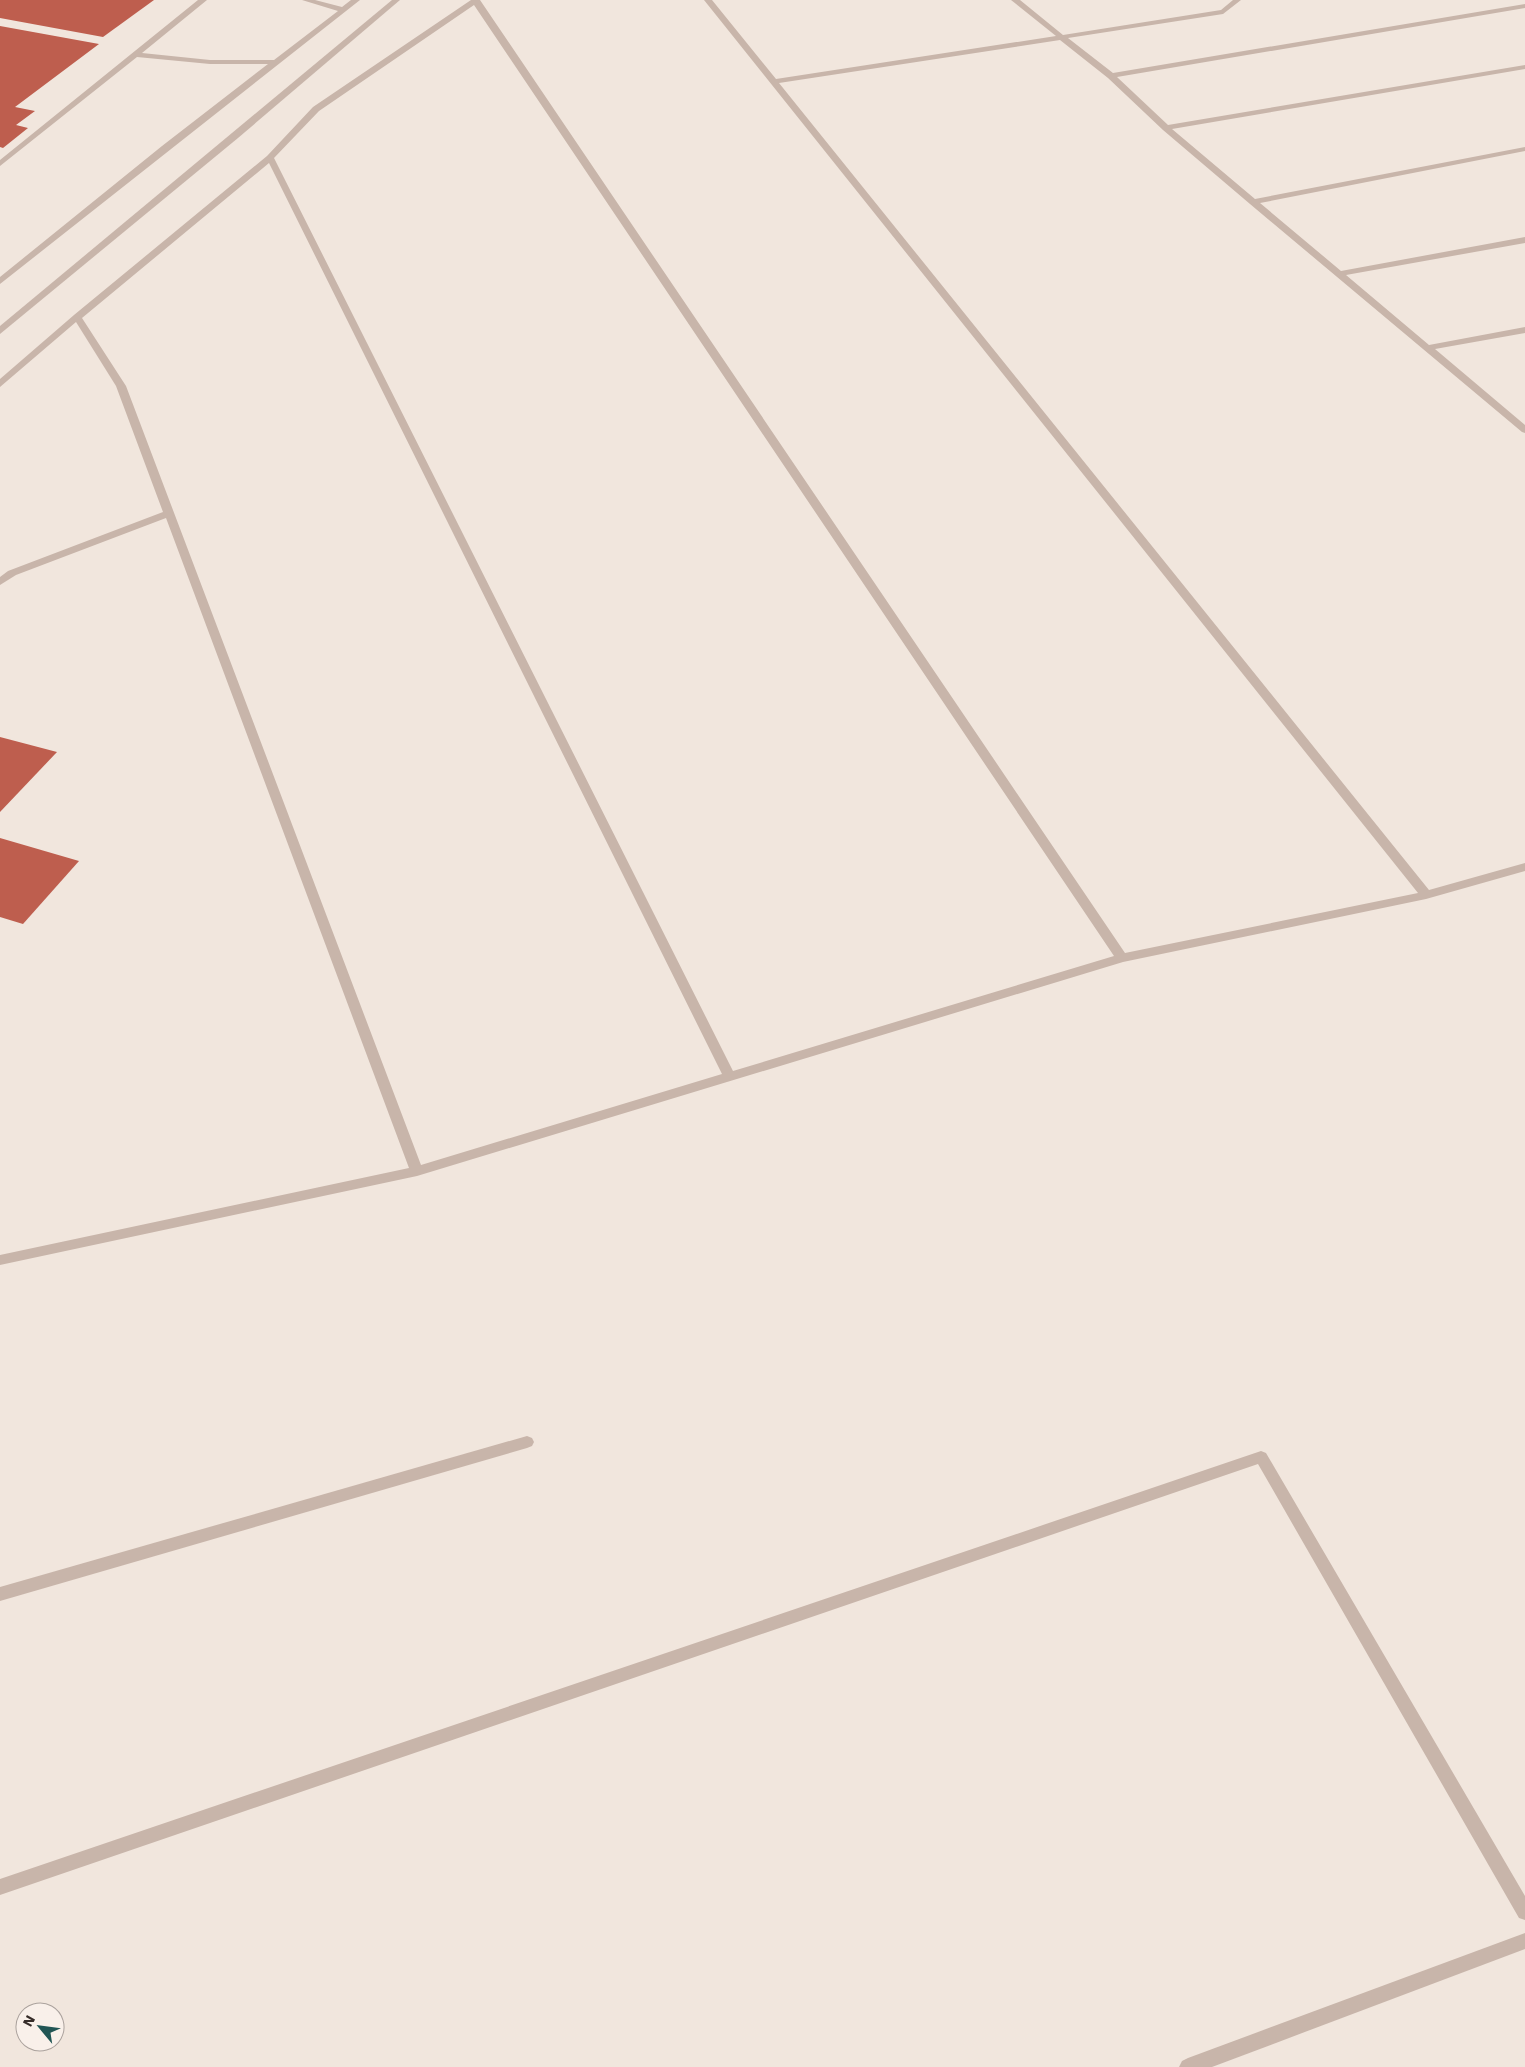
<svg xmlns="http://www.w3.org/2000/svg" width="1525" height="2067" viewBox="0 0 1525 2067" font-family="'Work Sans',sans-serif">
<rect width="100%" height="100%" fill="#f1e6dd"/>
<!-- building -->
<g fill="#be5e4e">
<path d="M0 0H154L103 37 0 18Z"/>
<path d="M0 26 99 44 15 107 35 111 16 125 28 128 3 148 0 147Z"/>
<path d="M0 737 57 752 0 812Z"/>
<path d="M0 838 79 861 23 924 0 917Z"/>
</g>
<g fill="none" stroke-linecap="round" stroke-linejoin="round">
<!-- minor -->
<g fill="#c8b5aa" fill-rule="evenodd">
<path d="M198 0H207L142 53 210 60H274L338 11 302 0H315L342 7 351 0H360L0 284V277L162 146 268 64H210L137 57 0 166V160Z"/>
<path d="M392 0H400L238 138 0 334V326Z"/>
<path d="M471 0H480L1125 953 1418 893 704 0H712L776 79 1056 36 1011 0H1020L1063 35 1221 10 1233 0H1241L1223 14 1068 38 1113 73 1525 4V8L1117 77 1168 125 1525 65V69L1172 129 1255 199 1525 147V151L1260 203 1341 271 1525 237V243L1346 275 1429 345 1525 327V333L1435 349 1525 425V433L1522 432 1250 204 1163 130 1108 78 1060 40 779 83 1429 890 1525 863V871L1426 899 1123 962 417 1176 0 1265V1255L409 1168 166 518 16 575 0 585V577L8 571 163 512 116 386 76 322 0 387V379L74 315 267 156 313 107ZM474 5 1114 956 733 1071 274 158 319 111ZM269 163 722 1074 421 1165 126 386 82 318Z"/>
<path d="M527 1436 532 1438 534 1442 532 1446 527 1448 0 1601V1587Z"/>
<path d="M1261 1451 1266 1453 1525 1896V1920L1519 1918 1258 1464 0 1895V1879Z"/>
<path d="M1525 1933V1949L1212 2067H1179L1182 2061 1188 2058Z"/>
</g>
</g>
<!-- north arrow -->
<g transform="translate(40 2027) rotate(299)"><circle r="24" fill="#f9f0ea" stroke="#aba29d"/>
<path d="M0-4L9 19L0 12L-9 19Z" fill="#215554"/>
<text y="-8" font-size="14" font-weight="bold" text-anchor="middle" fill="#362c29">N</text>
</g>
</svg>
